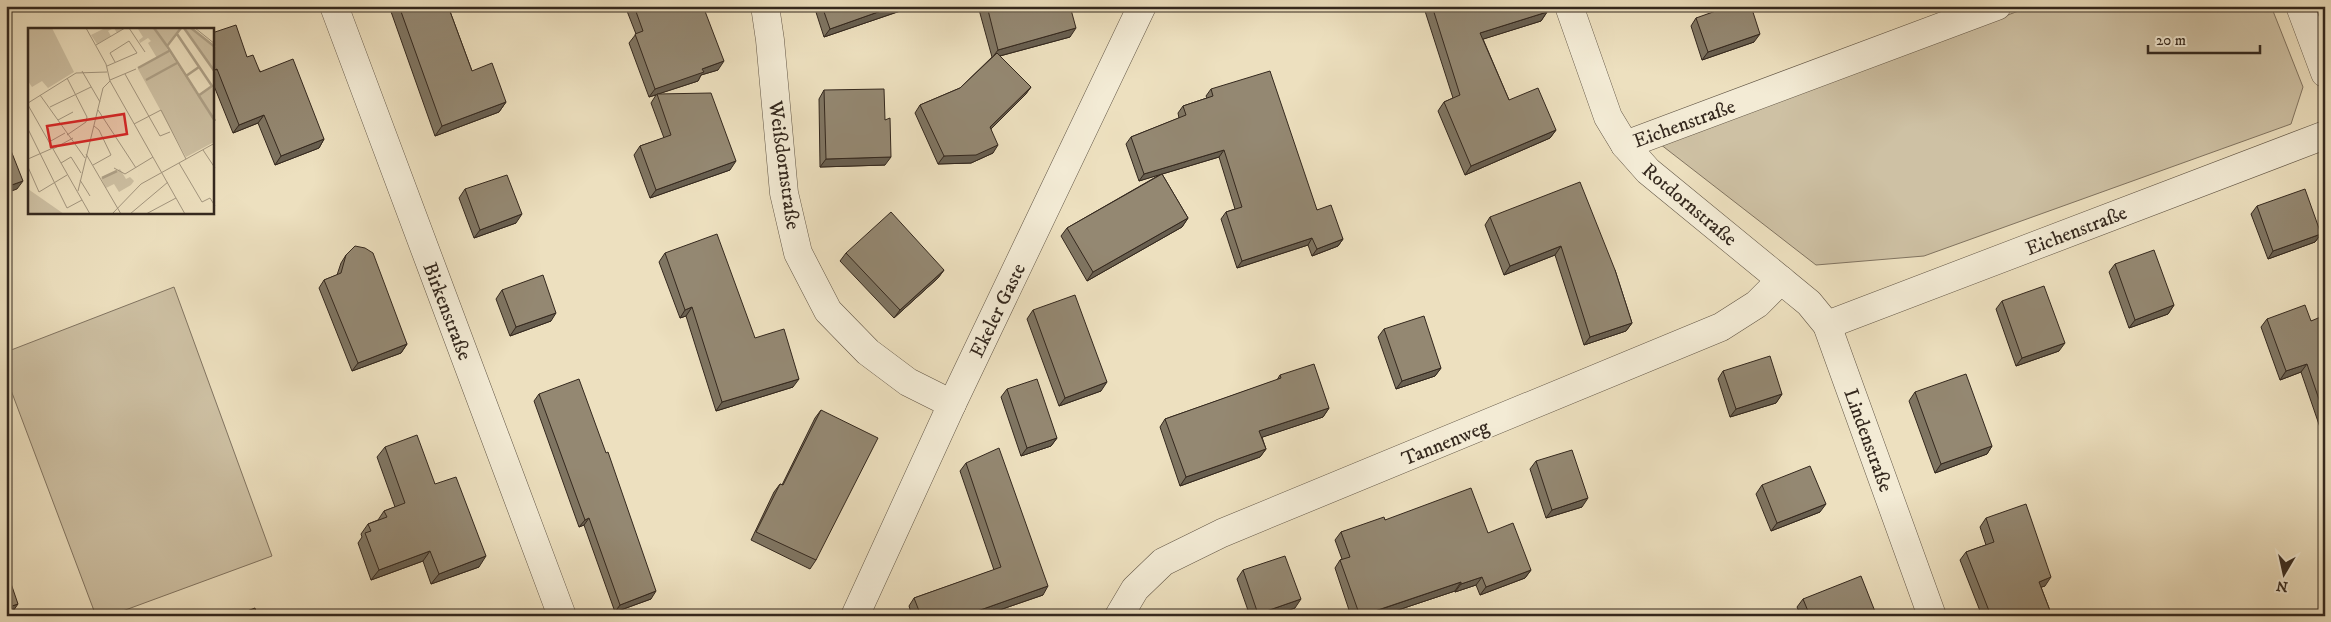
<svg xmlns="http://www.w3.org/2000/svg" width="2331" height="622" viewBox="0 0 2331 622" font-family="'IM FELL DW Pica',serif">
<rect width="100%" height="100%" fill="#ede0bf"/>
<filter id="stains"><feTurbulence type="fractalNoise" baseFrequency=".004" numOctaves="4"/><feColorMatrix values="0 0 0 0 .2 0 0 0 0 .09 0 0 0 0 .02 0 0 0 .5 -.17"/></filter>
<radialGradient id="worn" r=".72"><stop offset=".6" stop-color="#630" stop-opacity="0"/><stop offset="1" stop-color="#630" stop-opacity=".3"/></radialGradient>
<!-- green -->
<g fill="#cec1a4" stroke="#817461">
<path d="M2032 6H2271L2303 87 2291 124 1924 256 1816 265 1660 144Z"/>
<path d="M174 287 272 556 109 616H96L6 377V352Z"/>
</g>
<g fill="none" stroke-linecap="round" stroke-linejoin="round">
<!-- street casing -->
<g stroke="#625646" stroke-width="29">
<g id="street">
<path d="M334 6 562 616"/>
<path d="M765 6 770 40 784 193 798 253 828 311 868 352 908 382 952 404"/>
<path d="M1569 6 1608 117 1625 145 1648 171 1809 303 1827 325 1932 616"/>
<path d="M2300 6 2325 73"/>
<path d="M1625 145 1997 6"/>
<path d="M1827 325 2325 135"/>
<path d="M855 616 952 404 1142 6"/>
<path d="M1119 616 1135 589 1163 562 1222 533 1721 327 1757 304 1781 280"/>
</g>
</g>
<!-- street -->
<use href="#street" stroke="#f3ebd5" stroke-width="28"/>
</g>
<!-- wall -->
<g fill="#7f7562" stroke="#34281e">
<path d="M389 6H448L472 71 506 102 499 112 435 136Z"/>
<path d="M625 6H703L718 70 701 75 698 81 658 94 730 170 650 198 634 155 640 146 664 138 651 103 656 95 649 97 629 43 636 34Z"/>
<path d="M814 6H910L909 8 824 37Z"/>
<path d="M978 6H1070V37L1000 56 1031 87 1025 95 991 129 993 153 971 163 938 164 915 113 920 105 960 88 992 57Z"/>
<path d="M1426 6H1545L1547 12 1541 21 1483 39 1509 100 1556 130 1550 138 1465 175 1438 111 1444 102 1453 98 1424 8Z"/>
<path d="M1696 18 1754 42 1702 60 1691 26Z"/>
<path d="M212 33 247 57 324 139 319 148 275 165 258 123 233 133 212 81Z"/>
<path d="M1211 89 1343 239 1338 246 1312 256 1308 245 1237 268 1221 219 1226 212 1235 209 1219 157 1162 174 1188 218 1182 227 1087 281 1061 236 1067 228 1161 174 1139 181 1126 144 1131 137 1179 118 1178 113 1183 106 1207 98 1206 96Z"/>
<path d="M824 90 885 165 820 167 819 99Z"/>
<path d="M465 189 516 223 474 238 459 198Z"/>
<path d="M2257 206 2321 234 2315 242 2268 259 2251 214Z"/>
<path d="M1490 217 1615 270 1632 323 1626 331 1584 345 1555 255 1504 275 1485 225Z"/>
<path d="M665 253 755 338 793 387 716 411 686 316 680 318 659 262Z"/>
<path d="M846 253 944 270 938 278 894 318 840 261Z"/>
<path d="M346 255 407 344 401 353 352 371 319 288 324 280 337 275 341 263Z"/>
<path d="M2115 264 2174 305 2168 314 2129 328 2109 272Z"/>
<path d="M502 290 551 321 510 336 496 299Z"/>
<path d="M2002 301 2059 351 2016 366 1996 309Z"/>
<path d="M1033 310 1101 391 1059 406 1027 319Z"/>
<path d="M2267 319 2311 321 2325 319V442L2301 372 2280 380 2261 327Z"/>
<path d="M1384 329 1441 368 1435 376 1396 389 1378 337Z"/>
<path d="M1723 371 1782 394 1776 403 1730 417 1718 379Z"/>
<path d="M1280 375 1329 408 1323 417 1262 437 1266 449 1260 457 1180 486 1160 427 1165 419 1277 380Z"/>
<path d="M1007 389 1057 438 1051 446 1021 456 1001 397Z"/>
<path d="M1915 392 1992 446 1987 454 1935 473 1909 401Z"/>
<path d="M539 394 651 599 615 612 584 525 579 527 534 401Z"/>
<path d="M821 410 816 560 810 569 751 540 774 492 780 484 782 485 815 418Z"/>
<path d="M385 447 435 484 479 567 431 584 423 561 371 580 358 543 362 537 361 534 368 524 378 520 384 511 395 507 377 457Z"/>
<path d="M1536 461 1582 507 1546 518 1530 469Z"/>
<path d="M966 463 1043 595 982 616H912L909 606 914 598 994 570 960 471Z"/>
<path d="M1762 485 1820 512 1771 531 1756 494Z"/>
<path d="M1986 518 2045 586 2041 587 2052 616H1982L1960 560 1966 552 1986 545 1980 527Z"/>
<path d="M1385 520 1488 533 1531 570 1525 578 1480 595 1476 585 1455 592V591L1380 616H1351L1335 568 1340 560 1342 559 1335 540 1341 532Z"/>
<path d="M1243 570 1295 608 1271 616H1250L1237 579Z"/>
<path d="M1803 599 1876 614 1875 616H1801L1797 607Z"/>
</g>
<!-- shaded-wall -->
<g fill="#685f50" stroke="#34281e">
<path d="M895 6H910L909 8 824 37 830 29Z"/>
<path d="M1547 12 1541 21 1474 42 1480 33Z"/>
<path d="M1076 28 1070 37 992 58 998 50Z"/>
<path d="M1760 34 1754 42 1702 60 1708 52Z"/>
<path d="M724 61 718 70 701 75 698 81 649 97 655 89 702 69Z"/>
<path d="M217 69 212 75V71Z"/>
<path d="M1031 87 1025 95 985 135 990 127Z"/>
<path d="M506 102 499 112 435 136 442 126Z"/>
<path d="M264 115 258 123 233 133 239 125Z"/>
<path d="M1556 130 1550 138 1465 175 1471 166Z"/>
<path d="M324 139 319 148 275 165 281 156Z"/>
<path d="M998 145 993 153 971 163 938 164 944 156Z"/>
<path d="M1224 150 1219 157 1139 181 1144 174Z"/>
<path d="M891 157 885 165 820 167 826 159Z"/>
<path d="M736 161 730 170 650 198 656 190Z"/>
<path d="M23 181 17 189 6 193V187Z"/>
<path d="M522 214 516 223 474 238 480 230Z"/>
<path d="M1188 218 1182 227 1087 281 1093 272Z"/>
<path d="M2321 234 2315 242 2268 259 2273 251Z"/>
<path d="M1312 238 1308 245 1237 268 1242 261Z"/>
<path d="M1343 239 1338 246 1312 256 1317 249Z"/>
<path d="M1561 246 1555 255 1504 275 1510 266Z"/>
<path d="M944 270 938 278 894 318 900 310Z"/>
<path d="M2174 305 2168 314 2129 328 2135 320Z"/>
<path d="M692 307 686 316 680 318 685 310Z"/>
<path d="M556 313 551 321 510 336 516 327Z"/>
<path d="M1632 323 1626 331 1584 345 1590 337Z"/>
<path d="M2065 343 2059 351 2016 366 2022 358Z"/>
<path d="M407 344 401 353 352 371 358 363Z"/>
<path d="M2307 364 2301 372 2280 380 2286 371Z"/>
<path d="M1441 368 1435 376 1396 389 1402 381Z"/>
<path d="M799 379 793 387 716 411 722 402Z"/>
<path d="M1107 382 1101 391 1059 406 1065 398Z"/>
<path d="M1782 394 1776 403 1730 417 1736 409Z"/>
<path d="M1329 408 1323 417 1254 440 1259 431Z"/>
<path d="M1057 438 1051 446 1021 456 1027 448Z"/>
<path d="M1992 446 1987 454 1935 473 1941 464Z"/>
<path d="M1266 449 1260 457 1180 486 1186 477Z"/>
<path d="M1588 498 1582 507 1546 518 1552 510Z"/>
<path d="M1826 504 1820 512 1771 531 1777 523Z"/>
<path d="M589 518 584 525 579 527 585 520Z"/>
<path d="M430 551 423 561 371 580 379 570Z"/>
<path d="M486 556 479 567 431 584 439 574Z"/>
<path d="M1531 570 1525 578 1480 595 1486 587Z"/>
<path d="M1482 577 1476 585 1455 592 1461 584Z"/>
<path d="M2051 577 2045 586 2033 590 2039 582Z"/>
<path d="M1461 582 1455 591 1380 616H1361Z"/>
<path d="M1048 586 1043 595 982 616H968L969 614Z"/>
<path d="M656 591 651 599 615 612 620 605Z"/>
<path d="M1301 599 1295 608 1271 616H1257L1258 614Z"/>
<path d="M18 604 11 614 6 616V608Z"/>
</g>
<!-- building -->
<g fill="#948872" stroke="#34281e">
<path d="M399 6H448L472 71 492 63 506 102 442 126Z"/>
<path d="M634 6H703L724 61 702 69 704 72 655 89 635 34 643 31Z"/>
<path d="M822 6H895L830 29Z"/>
<path d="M987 6H1070L1076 28 998 50Z"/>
<path d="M1432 6H1545L1547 12 1480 33 1509 100 1538 88 1556 130 1471 166 1444 102 1460 95Z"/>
<path d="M1730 6H1751L1760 34 1708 52 1696 18Z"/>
<path d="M236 25 247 57 253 55 260 72 293 59 324 139 281 156 264 115 239 125 217 69 212 71V33Z"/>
<path d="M997 53 1031 87 990 127 998 145 976 155 944 156 920 105 960 88Z"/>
<path d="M1270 71 1317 210 1331 205 1343 239 1317 249 1312 238 1242 261 1226 212 1242 207 1224 150 1144 174 1131 137 1186 115 1183 106 1213 96 1211 89Z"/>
<path d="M884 89 885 120 890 118 891 157 826 159 824 90Z"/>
<path d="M711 93 736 161 656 190 640 146 671 135 657 94Z"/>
<path d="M6 138 23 181 6 187Z"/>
<path d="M1162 174 1188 218 1093 272 1067 228Z"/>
<path d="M507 175 522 214 480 230 465 189Z"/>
<path d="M1580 182 1615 270 1632 323 1590 337 1561 246 1510 266 1490 217Z"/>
<path d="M2305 189 2321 234 2273 251 2257 206Z"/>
<path d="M891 212 944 270 900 310 846 253Z"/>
<path d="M717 234 755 338 784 329 799 379 722 402 692 307 685 310 665 253Z"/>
<path d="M355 246 365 248 373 253 407 344 358 363 324 280 341 273 346 255Z"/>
<path d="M2154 250 2174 305 2135 320 2115 264Z"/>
<path d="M543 275 556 313 516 327 502 290Z"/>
<path d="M2044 286 2065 343 2022 358 2002 301Z"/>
<path d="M1075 295 1107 382 1065 398 1033 310Z"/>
<path d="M2305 305 2311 321 2323 316 2325 319V417L2307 364 2286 371 2267 319Z"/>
<path d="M1424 316 1441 368 1402 381 1384 329Z"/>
<path d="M1770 356 1782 394 1736 409 1723 371Z"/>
<path d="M1314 364 1329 408 1259 431 1266 449 1186 477 1165 419 1281 378 1280 375Z"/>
<path d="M1966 374 1992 446 1941 464 1915 392Z"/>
<path d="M579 379 606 453 608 452 656 591 620 605 589 518 585 520 539 394Z"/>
<path d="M1037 379 1057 438 1027 448 1007 389Z"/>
<path d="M821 410 878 438 816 560 756 532 780 484 783 485Z"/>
<path d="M417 435 435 484 456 477 486 556 439 574 430 551 379 570 365 533 371 531 368 524 387 517 384 511 405 503 385 447Z"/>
<path d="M999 448 1048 586 969 614 970 616H921L914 598 1001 567 966 463Z"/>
<path d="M1572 450 1588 498 1552 510 1536 461Z"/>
<path d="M1810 466 1826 504 1777 523 1762 485Z"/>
<path d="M1471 488 1488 533 1513 523 1531 570 1486 587 1482 577 1461 584V582L1360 616 1340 560 1350 557 1341 532 1384 517 1385 520Z"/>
<path d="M2026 504 2051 577 2039 582 2052 616H1991L1966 552 1994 542 1986 518Z"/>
<path d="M1285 556 1301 599 1258 614 1243 570Z"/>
<path d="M6 569 18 604 6 608Z"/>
<path d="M1861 576 1876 614 1872 616H1810L1803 599Z"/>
<path d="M255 608 257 616H234Z"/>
</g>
<g text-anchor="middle" stroke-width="4" stroke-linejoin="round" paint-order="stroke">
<!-- street labels -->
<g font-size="20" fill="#34281e" stroke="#f3ebd5">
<text transform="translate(1684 123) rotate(-20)" y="7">Eichenstraße</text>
<text transform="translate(785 165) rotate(82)" y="7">Weißdornstraße</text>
<text transform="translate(1690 204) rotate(40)" y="7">Rotdornstraße</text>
<text transform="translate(2076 230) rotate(-21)" y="7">Eichenstraße</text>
<text transform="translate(997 310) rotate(-64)" y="7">Ekeler Gaste</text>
<text transform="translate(448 311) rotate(69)" y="7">Birkenstraße</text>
<text transform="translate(1869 440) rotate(70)" y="7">Lindenstraße</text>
<text transform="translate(1445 442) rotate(-22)" y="7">Tannenweg</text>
</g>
</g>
<!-- overview -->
<g transform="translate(28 28)">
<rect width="186" height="186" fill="#ede0bf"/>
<path d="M0 0H24L46 44 20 60 14 53 4 59 0 53ZM77 0H96L89 5 86 0 80 3 83 8 69 16 63 7ZM152 0 138 17 139 21 169 67 184 58 186 61V114L158 129 110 41 129 30 120 15 123 13 120 10 112 15 111 12 115 9 110 1ZM157 0H162L186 19V43ZM92 141 98 151 102 149 106 153 103 157 91 164 86 156 78 160 73 150ZM0 161 36 186H0Z" fill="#cec1a4"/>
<path fill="none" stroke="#aea188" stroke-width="2.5" d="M126 0 139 18M153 0 139 18 187 93M156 0 187 44M163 0 187 19M149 6 184 58 170 68M110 40 141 23M158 48 171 39M118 52 149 35M74 150 89 143"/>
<path fill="none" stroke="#a3967f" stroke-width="1" d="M58 0 78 36 82 53 157 186M101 0 117 24M167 0 187 16M68 17 97 0M79 38 109 25 101 13 82 25 87 34M54 43 72 74M97 46 132 108 142 104M39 50 59 89 58 94 39 107M82 52 108 41M12 67 57 130M0 75 48 45 79 44M0 77 62 186M22 79 63 59M70 82 108 140M30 92 45 84M106 96 133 82 158 131M0 101 39 180 54 172M21 114 37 105M25 121 45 110M175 122 187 140M58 126 93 186M0 131 25 120M33 135 43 129 53 145M151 135 174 174 182 170 187 178M65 137 83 127 71 102 66 98M0 139 11 164 39 147M86 140 97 146 125 129M52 152 62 168M50 163 75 60 82 53M84 186 113 156 187 115M102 186 140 154M118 186 148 170"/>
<path fill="#d62828" fill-opacity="0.15" stroke="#d62828" stroke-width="2.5" d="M96 86 99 106 23 119 19 98Z"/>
<rect width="186" height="186" fill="none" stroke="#34281e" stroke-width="2.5"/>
</g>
<!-- margin -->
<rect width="2331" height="622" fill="none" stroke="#ede0bf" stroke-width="25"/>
<rect x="8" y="8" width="2316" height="607" fill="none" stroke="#34281e" stroke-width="2.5"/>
<rect x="12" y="12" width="2306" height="597" fill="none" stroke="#34281e"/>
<!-- north arrow -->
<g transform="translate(2284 574) rotate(189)" stroke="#f3ebd5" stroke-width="4" paint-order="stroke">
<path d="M0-4L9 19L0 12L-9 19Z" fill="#34281e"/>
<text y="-8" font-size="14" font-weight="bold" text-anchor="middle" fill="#34281e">N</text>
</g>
<!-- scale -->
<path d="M2148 45v8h112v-8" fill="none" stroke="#34281e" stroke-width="2.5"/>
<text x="2156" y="45" font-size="15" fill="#34281e" stroke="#f3ebd5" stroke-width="4" paint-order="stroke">20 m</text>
<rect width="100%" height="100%" filter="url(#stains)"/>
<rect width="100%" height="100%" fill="url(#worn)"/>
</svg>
